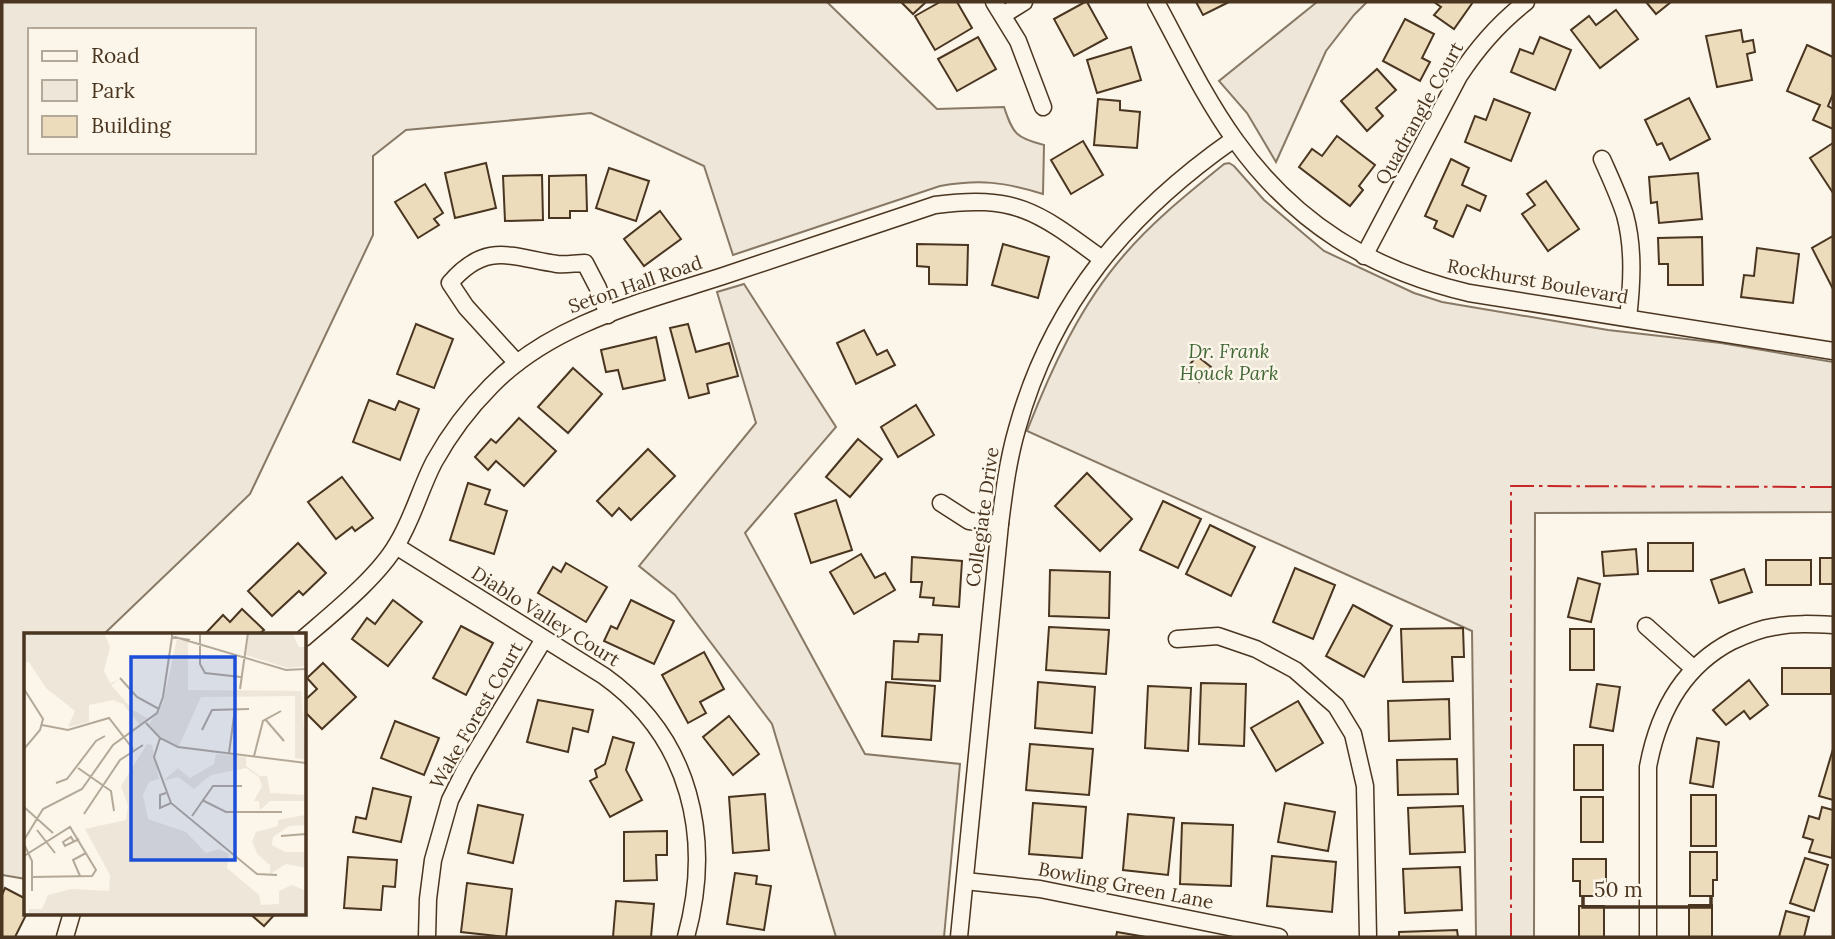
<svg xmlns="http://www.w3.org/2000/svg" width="1835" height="939" viewBox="0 0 1835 939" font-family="Lora,serif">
<rect width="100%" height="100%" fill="#fbf6e9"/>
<!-- green -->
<g fill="#ede6d9" stroke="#887966" stroke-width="2" fill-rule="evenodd">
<path d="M2 2H827L937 109 1004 107C1013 134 1016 138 1044 145L1043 194C1003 182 981 179 940 186L733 255 704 166 591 113 406 130 373 156V235L250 494 104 634H26V879L2 875ZM30 30H254V152H30Z"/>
<path d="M1317 2H1367L1354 15 1326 51 1276 162 1247 113 1219 81Z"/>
<path d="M1229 163 1234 166 1264 200 1324 251 1414 293 1442 302 1608 330 1721 343 1833 362V512L1535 513 1534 937H1476L1472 631 1027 431C1051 369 1081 304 1125 254 1154 220 1190 192 1224 164Z"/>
<path d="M744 284 836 427 745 533 865 754 960 764 944 937H836L772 724 675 595 639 566 756 423 717 292Z"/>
</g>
<!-- building -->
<g fill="#ecdcbc" stroke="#4a3520" stroke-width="2">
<path d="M901 2H926L913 14Z"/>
<path d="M940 2H957L972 28 935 50 915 16Z"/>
<path d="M1085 2H1087L1107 38 1074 56 1054 19Z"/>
<path d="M1196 2H1229L1203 15Z"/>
<path d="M1434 2H1473L1454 29 1434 15 1441 7Z"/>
<path d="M1646 2H1671L1656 14Z"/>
<path d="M1616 10 1638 39 1600 68 1571 30 1589 16 1596 25Z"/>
<path d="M1405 19 1434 34 1422 58 1430 62 1420 81 1383 61Z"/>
<path d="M1741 30 1743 42 1753 40 1755 52 1747 54 1752 80 1717 87 1706 36Z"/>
<path d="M978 37 996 69 957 91 938 59Z"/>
<path d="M1540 37 1571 50 1555 90 1511 72 1520 49 1533 54Z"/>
<path d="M1807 45 1833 57V94L1828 106 1833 109V129L1813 120 1820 105 1787 91Z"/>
<path d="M1131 47 1141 80 1097 93 1087 60Z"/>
<path d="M1377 69 1396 90 1376 108 1383 116 1367 131 1341 101Z"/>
<path d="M1689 98 1710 139 1670 160 1662 143 1657 145 1645 120Z"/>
<path d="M1098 99 1120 101V110L1140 112 1137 148 1094 145Z"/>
<path d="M1494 99 1530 113 1511 161 1465 142 1475 116 1486 120Z"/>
<path d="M1337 136 1375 165 1359 186 1363 190 1350 206 1299 167 1312 149 1322 156Z"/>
<path d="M1083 141 1103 175 1071 194 1051 160Z"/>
<path d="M1833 143V193L1810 158Z"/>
<path d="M1451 159 1469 168 1462 185 1486 196 1480 211 1467 205 1453 237 1434 228 1437 221 1425 216Z"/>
<path d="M486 163 496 208 455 218 445 173Z"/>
<path d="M609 168 649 181 636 221 596 208Z"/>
<path d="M1698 173 1702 219 1659 223 1657 202 1651 203 1649 177Z"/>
<path d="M542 175 543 220 505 221 503 176Z"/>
<path d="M586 175 587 211H570V218H549V176Z"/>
<path d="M1546 181 1579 229 1548 251 1522 214 1535 205 1527 194Z"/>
<path d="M425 184 443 213 434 219 439 225 418 238 395 202Z"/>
<path d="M660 211 681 239 644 266 624 239Z"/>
<path d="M1833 236V289L1812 248Z"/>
<path d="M1702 237 1703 285H1668V264H1659L1658 238Z"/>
<path d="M917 244 968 245 967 285 929 284V267L917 266Z"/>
<path d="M1003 244 1049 257 1038 298 992 285Z"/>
<path d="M1757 248 1799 254 1793 303 1741 297 1744 275 1754 276Z"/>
<path d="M416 324 453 339 434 388 397 374Z"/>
<path d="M688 324 696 352 729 343 738 376 707 384 709 393 689 398 670 328Z"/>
<path d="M864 330 877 355 887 350 895 365 856 384 837 343Z"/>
<path d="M656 337 665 380 623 389 618 370 606 372 601 350Z"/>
<path d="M1197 356 1211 367 1199 382 1185 370Z"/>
<path d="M573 368 602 394 568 433 538 407Z"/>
<path d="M369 400 395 410 399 401 419 409 400 460 353 442Z"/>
<path d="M916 405 934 435 898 457 881 427Z"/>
<path d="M519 418 556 451 524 486 496 461 488 470 475 457 491 439 496 443Z"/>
<path d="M858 439 882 459 850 497 826 477Z"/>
<path d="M648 449 675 476 631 520 619 508 612 516 597 501Z"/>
<path d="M1087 473 1132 519 1100 551 1055 506Z"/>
<path d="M342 477 373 518 355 531 352 527 336 539 308 502Z"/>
<path d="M468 483 490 490 485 504 507 511 494 554 450 540Z"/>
<path d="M836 500 852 550 811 563 795 514Z"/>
<path d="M1163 501 1201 519 1178 568 1140 550Z"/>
<path d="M1210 525 1255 547 1231 596 1186 574Z"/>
<path d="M298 543 326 573 303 595 299 591 272 616 248 591Z"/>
<rect x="1648" y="543" width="45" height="28"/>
<path d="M1636 549 1638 574 1604 576 1602 552Z"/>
<path d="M861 554 875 578 885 573 895 590 854 614 830 572Z"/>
<path d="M912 557 962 561 959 607 933 605 934 598 920 597 922 582H911Z"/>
<rect x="1820" y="558" width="13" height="26"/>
<rect x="1766" y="560" width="45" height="25"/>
<path d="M566 563 607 587 586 622 538 593 553 567 561 572Z"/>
<path d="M1295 568 1335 585 1313 639 1273 622Z"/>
<path d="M1744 569 1752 592 1719 603 1711 580Z"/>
<path d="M1050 570 1110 572 1109 618 1049 616Z"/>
<path d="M1578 578 1600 584 1591 622 1568 617Z"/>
<path d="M393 600 422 622 388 666 352 639 367 618 375 624Z"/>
<path d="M631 600 674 621 654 664 604 641 611 626 617 629Z"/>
<path d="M1353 605 1392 626 1364 677 1326 656Z"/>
<path d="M242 609 264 630 259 634H205L223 615 230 622Z"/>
<path d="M461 626 493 643 466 695 433 678Z"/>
<path d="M1049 627 1109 630 1106 674 1046 670Z"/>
<path d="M1463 628 1464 657H1452L1453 681 1403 682 1401 629Z"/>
<rect x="1570" y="629" width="24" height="41"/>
<path d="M919 634 942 635 940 681 892 679 894 641 918 642Z"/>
<path d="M704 652 724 689 700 702 706 713 688 723 662 675Z"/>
<path d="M323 663 356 697 322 729 304 711V701L317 689 307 678Z"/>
<rect x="1782" y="668" width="49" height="26"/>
<path d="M1749 680 1768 705 1750 719 1744 711 1726 725 1713 710Z"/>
<path d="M886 682 935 686 931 740 882 736Z"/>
<path d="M1038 682 1095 687 1092 733 1035 728Z"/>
<path d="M1201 683 1246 684 1244 746 1199 744Z"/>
<path d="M1597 684 1620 687 1613 731 1590 727Z"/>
<path d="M1148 686 1191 688 1188 751 1145 748Z"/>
<path d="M1449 699 1450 739 1389 741 1388 701Z"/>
<path d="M538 700 593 710 588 732 573 728 568 752 527 742Z"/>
<path d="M1298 701 1323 743 1276 771 1251 728Z"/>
<path d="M729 716 759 754 733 775 703 737Z"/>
<path d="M395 721 439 738 424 775 381 758Z"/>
<path d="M613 737 634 743 626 770 642 800 610 817 590 781 597 777 595 770 605 764Z"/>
<path d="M1697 738 1719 742 1713 787 1690 783Z"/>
<path d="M1030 744 1093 749 1089 795 1026 790Z"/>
<rect x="1574" y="745" width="29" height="45"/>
<path d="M1833 749V800L1819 796Z"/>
<path d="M1457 759 1458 794 1398 795 1397 760Z"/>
<path d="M373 788 411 797 401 842 353 832 356 817 366 819Z"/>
<path d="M765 794 769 850 733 853 729 797Z"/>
<rect x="1691" y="795" width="25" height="51"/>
<rect x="1581" y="797" width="22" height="45"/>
<path d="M1033 803 1086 807 1082 858 1029 854Z"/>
<path d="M1285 803 1335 812 1328 851 1278 842Z"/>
<path d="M478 805 523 815 513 863 468 853Z"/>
<path d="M1463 806 1465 852 1410 854 1408 808Z"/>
<path d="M1822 807 1833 810 1832 858 1809 852 1813 840 1803 837 1809 816 1819 819Z"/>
<path d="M1128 814 1174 818 1168 875 1123 870Z"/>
<path d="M1182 823 1233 825 1231 886 1180 884Z"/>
<path d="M667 831V855H656L657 880 624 881V832Z"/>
<path d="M1690 852H1717V880H1713V896H1690Z"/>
<path d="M1272 856 1336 862 1332 912 1267 906Z"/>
<path d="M348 857 397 860 395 887 383 886 381 910 344 908Z"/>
<path d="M1805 858 1828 865 1814 911 1790 903Z"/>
<path d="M1573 859H1606V896H1580V881H1573Z"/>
<path d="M1460 867 1462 910 1405 913 1403 869Z"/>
<path d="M735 873 757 876 756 884 771 886 764 930 727 924Z"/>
<path d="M467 883 512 889 506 937 461 932Z"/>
<path d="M5 888 26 899 27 913 15 937H2V895Z"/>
<path d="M616 901 654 904 651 937H613Z"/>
<rect x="1689" y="905" width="23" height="32"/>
<rect x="1579" y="906" width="25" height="31"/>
<path d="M1786 911 1809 917 1804 937H1779Z"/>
<path d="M249 913H276L264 926Z"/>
<path d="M1457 930 1458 937H1399V932Z"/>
<path d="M1117 932 1146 937H1116Z"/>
</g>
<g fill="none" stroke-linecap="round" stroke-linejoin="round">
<!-- street casing -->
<g stroke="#4a3520" stroke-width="19">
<g id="street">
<path d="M994 2 1018 41 1043 107"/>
<path d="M1156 2C1181 48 1204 97 1235 140 1294 223 1371 270 1469 293L1833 351"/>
<path d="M1003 15 1024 2"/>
<path d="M1602 159C1610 177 1619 196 1625 215 1634 248 1632 284 1628 318"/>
<path d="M1364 256 1459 76C1478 47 1499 23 1526 2"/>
<path d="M517 363 466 307 450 283C486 241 511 257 557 264 566 265 576 263 585 263L598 288 608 315"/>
<path d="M941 503 969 521 1000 524"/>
<path d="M396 546 604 676C691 738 713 838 686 937"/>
<path d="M1646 626 1693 668"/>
<path d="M304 638C333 613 378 577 397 544 413 518 420 489 434 462 449 435 470 407 491 386 552 323 643 302 723 276 794 252 864 229 935 205 1016 194 1038 212 1102 259"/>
<path d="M1177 639 1218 636 1256 649 1295 670 1336 706 1353 734 1365 786 1368 937"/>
<path d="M965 881 1040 889 1279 937"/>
<path d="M65 937 72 913"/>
<path d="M427 937 428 899 433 860 450 800 465 770 544 639"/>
<path d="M959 937 1000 524C1004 492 1008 460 1017 429 1052 302 1128 213 1234 139"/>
<path d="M1648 937V767C1658 713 1682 667 1732 641 1745 635 1759 629 1773 627 1793 623 1813 624 1833 625"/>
</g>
</g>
<!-- street -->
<use href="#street" stroke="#fbf6e9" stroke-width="16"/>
<!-- power -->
<path stroke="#c62828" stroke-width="2" stroke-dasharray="24 5 3.5 5" stroke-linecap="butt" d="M1511 937V486L1833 487"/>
</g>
<g text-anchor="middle" stroke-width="5" stroke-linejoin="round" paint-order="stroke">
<!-- street labels -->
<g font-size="19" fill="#4a3520" stroke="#fbf6e9">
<text transform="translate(1419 113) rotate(-61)" y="7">Quadrangle Court</text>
<text transform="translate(1538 281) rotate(10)" y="7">Rockhurst Boulevard</text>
<text transform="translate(635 284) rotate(-19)" y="7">Seton Hall Road</text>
<text transform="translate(982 517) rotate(-82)" y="7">Collegiate Drive</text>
<text transform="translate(546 616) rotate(32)" y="7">Diablo Valley Court</text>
<text transform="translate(476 715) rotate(-60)" y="7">Wake Forest Court</text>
<text transform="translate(1126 885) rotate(11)" y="7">Bowling Green Lane</text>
</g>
<!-- park labels -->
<g font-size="19" font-style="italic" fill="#436837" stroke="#fbf6e9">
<text x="1229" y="358">Dr. Frank<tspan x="1229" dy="22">Houck Park</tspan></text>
</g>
</g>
<!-- overview -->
<g transform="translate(24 633)">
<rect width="282" height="282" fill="#fbf6e9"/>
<path d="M0 0H80L86 14 80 38 86 50 95 47 87 52 109 77 125 86 116 92 99 71 89 67 65 72V89L44 94 51 78 22 55 5 29 0 30ZM225 0H268L275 14H282V33L264 35 222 22ZM153 6 164 9V57L277 58 282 127 271 125V63L177 64 155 113 135 103 125 91 139 70ZM123 111 128 112 135 146 125 149 119 162 124 186 162 199 182 220 195 216 205 221 203 235 235 262 237 272 255 271V258L268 252 282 258V281H5V276H18L24 262 47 256 85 258 86 242 61 196 102 187 104 173 97 153ZM192 121 222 124V133L236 143H243L246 160 282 162V192L265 193 249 204 248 212 261 219H282V235L262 231 246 241V232L234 222 228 209 232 199 254 193V187L281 182V168H246L236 177 235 168H230L238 153 235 144 222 135 187 142 170 156 154 144 139 148 154 135 166 145 190 131Z" fill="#ede6d9"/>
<path fill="none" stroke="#b4a999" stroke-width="2" d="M148 0V4L166 7M176 0V31L181 40 217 44M151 4 262 37 282 36M96 45 113 64 135 76M0 56 19 86 16 97 0 116M216 56 224 0M241 86 260 108M122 90 136 105 154 114 282 130M18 92 44 97 85 85 109 116M178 97 188 77 225 76M136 105 130 124 147 170 233 241 253 242M205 120 211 76M230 123 239 88 257 78M54 135 87 158 90 178M32 150 43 146 72 108 81 103M142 160 136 162V175L147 170M178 167 202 179H258M0 174 29 200M60 181 96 127 119 112M168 183 189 153H218M13 197 31 220M257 203 282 201M0 207 19 176 58 156 89 112 133 80 139 64 148 4M50 209 47 204 39 209 41 213 55 206M0 211 8 228V258M0 223 46 194 72 237 68 243 8 244M56 243 49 227 62 220"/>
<path fill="#1d4ed8" fill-opacity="0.15" stroke="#1d4ed8" stroke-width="3.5" d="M107 24H211V227H107Z"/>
<rect width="282" height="282" fill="none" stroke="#4a3520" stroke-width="3.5"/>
</g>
<!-- border -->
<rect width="1835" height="939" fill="none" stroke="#4a3520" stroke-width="7"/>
<!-- legend -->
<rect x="28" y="28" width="228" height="126" fill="#fbf6e9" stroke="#b4a999" stroke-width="2"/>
<rect x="42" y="51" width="35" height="10" fill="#fbf6e9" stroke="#b4a999" stroke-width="2"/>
<text x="91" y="63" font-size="21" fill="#4a3520">Road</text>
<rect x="42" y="80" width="35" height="21" fill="#ede6d9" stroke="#b4a999" stroke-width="2"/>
<text x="91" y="98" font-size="21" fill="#4a3520">Park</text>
<rect x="42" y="116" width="35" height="21" fill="#ecdcbc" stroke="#b4a999" stroke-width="2"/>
<text x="91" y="133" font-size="21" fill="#4a3520">Building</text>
<!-- scale -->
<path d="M1583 897v10h128v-10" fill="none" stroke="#4a3520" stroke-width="3.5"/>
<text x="1594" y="897" font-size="21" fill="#4a3520" stroke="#fbf6e9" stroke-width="5" paint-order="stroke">50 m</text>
</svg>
